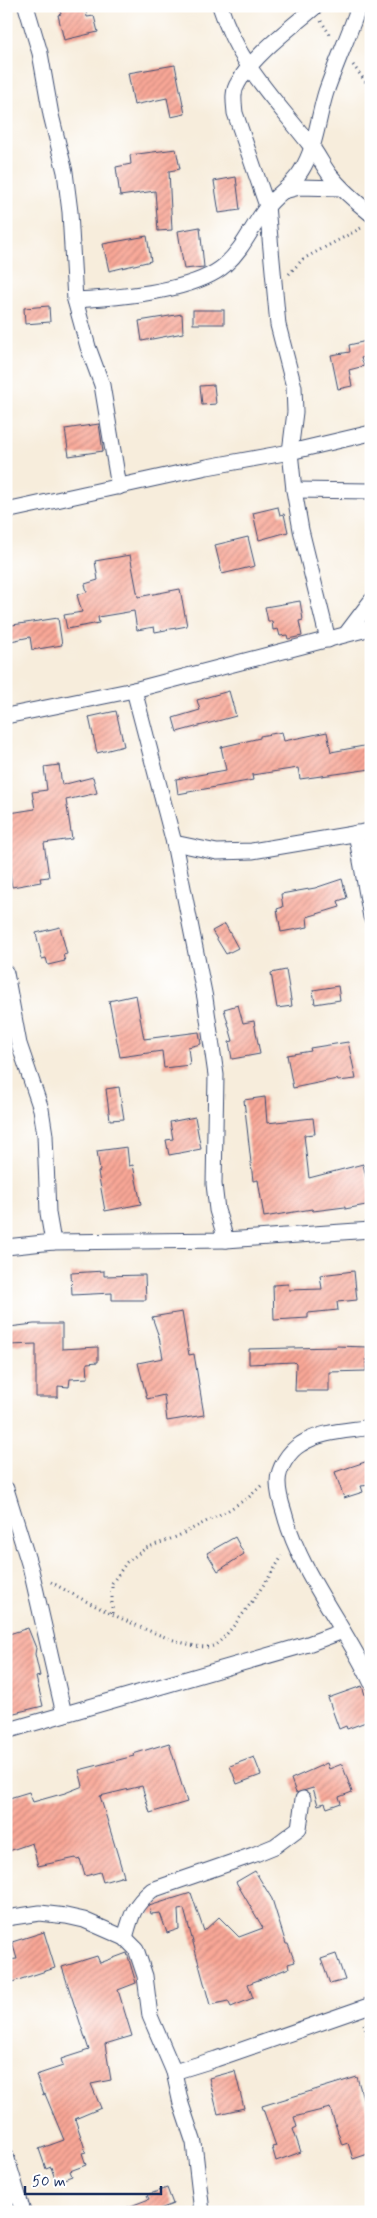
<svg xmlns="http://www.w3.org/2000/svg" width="377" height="2218" viewBox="0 0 377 2218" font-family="Mynerve,sans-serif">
<defs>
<pattern id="building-hatch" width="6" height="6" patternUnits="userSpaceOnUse" patternTransform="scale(1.25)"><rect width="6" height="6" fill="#f9a796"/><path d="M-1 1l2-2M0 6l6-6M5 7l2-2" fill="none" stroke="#c9887e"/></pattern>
</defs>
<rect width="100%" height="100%" fill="#fff"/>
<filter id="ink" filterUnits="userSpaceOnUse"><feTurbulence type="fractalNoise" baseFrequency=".02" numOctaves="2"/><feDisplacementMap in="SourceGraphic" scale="10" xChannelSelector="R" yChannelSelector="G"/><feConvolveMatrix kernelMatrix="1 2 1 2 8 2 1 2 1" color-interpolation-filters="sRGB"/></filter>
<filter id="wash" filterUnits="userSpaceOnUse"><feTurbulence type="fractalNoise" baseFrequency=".0096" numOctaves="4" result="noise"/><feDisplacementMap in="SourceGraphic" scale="20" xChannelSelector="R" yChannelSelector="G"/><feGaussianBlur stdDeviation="1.12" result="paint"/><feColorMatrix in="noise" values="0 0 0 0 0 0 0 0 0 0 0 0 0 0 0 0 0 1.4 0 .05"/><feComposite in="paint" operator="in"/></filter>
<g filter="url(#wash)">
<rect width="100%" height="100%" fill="#f7eddc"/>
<g id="blocks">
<!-- building -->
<g fill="url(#building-hatch)">
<path d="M59 6H85L87 17 94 16 98 32 64 40 58 15 61 14Z"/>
<path d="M175 65 185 114 171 117 167 98 134 105 128 73Z"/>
<path d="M176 149 180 169 169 171 172 230 158 231 155 191 120 196 116 167 131 164 130 155Z"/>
<path d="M236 177 240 210 219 213 214 181Z"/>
<path d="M200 227 204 267 184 269 178 231Z"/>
<path d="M147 236 151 261 109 271 103 244Z"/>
<path d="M49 306 50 322 25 324 24 308Z"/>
<rect x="193" y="310" width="31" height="14"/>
<path d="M182 314 183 333 142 341 139 321Z"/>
<path d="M371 340V355L361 358 364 366 349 370 352 386 338 389 331 355 350 352 349 345Z"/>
<path d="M214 385 216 404 202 405 200 386Z"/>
<path d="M99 424 103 451 69 456 65 429Z"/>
<path d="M278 507 280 515 284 514 288 532 259 540 253 513Z"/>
<path d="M248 537 255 566 222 574 215 545Z"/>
<path d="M130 555 138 597 180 589 187 626 155 632 154 627 137 630 134 611 98 617 99 623 67 629 64 615 82 612 77 595 87 592 85 584 98 580 95 561Z"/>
<path d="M300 601 303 620 299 621 302 636 288 639 287 635 280 636 278 629 273 630 272 621H268L265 607Z"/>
<path d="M58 618 62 645 32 650 30 637 6 642V626Z"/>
<path d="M229 691 236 716 177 732 173 718 200 710 197 700Z"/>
<path d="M116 711 124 746 97 753 89 717Z"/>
<path d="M282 732 284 741 327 732 331 752 369 745 371 769 300 779 298 768 252 775 253 780 178 794 176 779 226 770 221 747 260 738V736Z"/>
<path d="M59 765 62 785 93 777 97 793 66 800 72 839 44 843 49 877 40 878 41 882 12 887 6 849V828L12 827 10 813 35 809 32 792 47 790 44 767Z"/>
<path d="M342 879 347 898 338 901 340 907 307 917 308 927 281 932 277 909 283 907 281 894 315 888Z"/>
<path d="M225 924 238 948 226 954 212 931Z"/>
<path d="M60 927 67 954 63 955 65 961 48 965 46 958 42 959 36 933Z"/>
<path d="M286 970 292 1006 277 1008 271 973Z"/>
<path d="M338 986 340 1000 315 1004 313 990Z"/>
<path d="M136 995 144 1039 199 1032 201 1044 188 1047 190 1065 164 1068 162 1051 120 1057 109 1001Z"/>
<path d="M238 1005 243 1023 254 1021 260 1054 232 1059 229 1042 233 1041 224 1009Z"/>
<path d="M348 1042 356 1079 338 1081 337 1079 293 1088 287 1055 311 1051 310 1048Z"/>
<path d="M119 1087 124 1119 110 1120 106 1089Z"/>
<path d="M265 1097 267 1123 313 1118 315 1134 304 1135 309 1178 363 1164 369 1189 371 1188V1204L345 1209V1207L313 1211 312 1209 264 1217 258 1180 253 1181 244 1100Z"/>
<path d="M195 1117 201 1149 169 1155 166 1140 173 1139 170 1122Z"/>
<path d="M127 1147 129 1166 133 1165 141 1204 105 1211 98 1172 100 1171 97 1151Z"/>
<path d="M104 1271V1276L145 1275 146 1300H112V1293L72 1295 71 1273Z"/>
<path d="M354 1271 357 1300 337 1302 338 1310 308 1313V1318L274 1320 273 1285 288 1284 289 1290 322 1289 320 1275Z"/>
<path d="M182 1312 189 1355 194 1354 204 1415 167 1421 164 1395 147 1399 138 1363 163 1358 159 1337 152 1317Z"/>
<path d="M34 1324H62V1349L98 1347V1362L87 1363 88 1378 70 1379 69 1387 58 1386V1397H36V1344L9 1345V1327Z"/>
<path d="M336 1346 367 1347 366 1371 329 1372V1391H295L296 1364 294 1362 249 1364V1349L336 1347Z"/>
<path d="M371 1460V1485L361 1486 363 1492 344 1498 335 1472Z"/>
<path d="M235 1537 244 1554 218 1571 207 1553Z"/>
<path d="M28 1628 36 1648 35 1654 40 1676 36 1677 43 1706 6 1715V1635Z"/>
<path d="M362 1686 371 1712V1720L347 1729 346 1726 339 1729 328 1698Z"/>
<path d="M169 1743 187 1802 150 1813 142 1786 100 1796 124 1876 103 1882 100 1872 85 1876 80 1859 77 1860 76 1858 38 1866 32 1843 6 1852V1799L29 1792 33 1802 65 1793 83 1786 79 1770 134 1756 133 1754Z"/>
<path d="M254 1757 261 1775 237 1784 230 1766Z"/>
<path d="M327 1763 329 1769 342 1764 352 1792 339 1797 341 1803 327 1808 325 1803 318 1805 313 1788 296 1793 291 1779Z"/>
<path d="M255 1871 272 1899 286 1944H288L295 1962 288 1964 289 1968 248 1984 253 1998 231 2007 228 2001 210 2005 184 1909 178 1910 179 1929 167 1933 160 1913 151 1914 149 1906 191 1893 204 1931 219 1917 239 1937 263 1928 236 1882Z"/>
<path d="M44 1932 55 1968 6 1984V1960L17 1959 12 1942Z"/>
<path d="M127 1953 136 1983 118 1990 132 2036 105 2044 111 2080 91 2084 101 2108 75 2119 86 2152 82 2153 86 2165 70 2171 72 2176 56 2182 51 2167 46 2169 39 2149 64 2140 45 2094 43 2095 36 2075 63 2066 61 2059 89 2050 62 1967 97 1956 100 1963Z"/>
<path d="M336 1954 345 1980 330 1984 321 1959Z"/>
<path d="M235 2071 244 2108 218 2114 209 2078Z"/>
<path d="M357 2077 368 2115 371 2114V2153L353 2159 348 2143 342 2145 330 2108 294 2117 297 2127 293 2129 301 2152 276 2161 272 2147 276 2146 262 2106Z"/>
<path d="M167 2188 173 2204 152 2212H124L123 2209 149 2199 147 2195Z"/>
</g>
</g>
</g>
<g filter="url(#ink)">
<use href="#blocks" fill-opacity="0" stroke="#3c4c71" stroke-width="1"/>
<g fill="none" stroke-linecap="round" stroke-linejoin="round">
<!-- street casing -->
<g stroke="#3c4c71" stroke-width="17">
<g id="street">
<path d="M26 6 40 53 51 115 65 172 70 212 75 300 88 347 102 385 119 487"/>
<path d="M220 6C239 66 274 98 311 146 318 155 323 166 330 175 342 190 356 202 371 214"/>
<path d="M316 6C293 26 252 56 238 83 232 92 234 102 235 113L267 206 278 325 294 387 295 412 290 452 294 490 301 530 328 640"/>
<path d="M284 191 299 187 341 188"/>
<path d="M75 300C114 298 195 292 225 265 244 248 252 226 267 207 277 194 292 186 301 171 316 148 318 117 326 92 336 63 349 35 359 6"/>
<path d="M294 490 371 491"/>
<path d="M6 511 207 467 290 452 371 433"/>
<path d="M346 634 371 601"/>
<path d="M134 690 174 843 205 998 216 1075 214 1184 217 1210 226 1240"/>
<path d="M6 716 134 690 371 628"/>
<path d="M356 833 371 917"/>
<path d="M174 843 217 852 252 851 371 831"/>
<path d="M6 973 19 1044 41 1109 45 1135 48 1213 53 1242"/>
<path d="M6 1247 53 1242 226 1240 371 1230"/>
<path d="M371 1427C348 1431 321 1431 301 1444 289 1451 278 1468 278 1482 278 1492 281 1503 284 1512 300 1574 344 1624 371 1682"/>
<path d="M6 1489 31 1570 64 1714"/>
<path d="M6 1731 308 1644 343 1631"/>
<path d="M6 1918 40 1913 66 1916 84 1920 125 1938 136 1949 145 1976 150 2016 174 2072 181 2104 194 2143 202 2212"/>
<path d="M125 1938C131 1916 133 1906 152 1890L253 1855 275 1846 299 1828 303 1799"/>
<path d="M174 2072 216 2059 371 2005"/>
<path d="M6 2156 23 2212"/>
</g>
</g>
<!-- path -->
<g stroke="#3c4c71" stroke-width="3" stroke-dasharray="1 4" stroke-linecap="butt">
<path d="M321 21 331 36"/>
<path d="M353 65 371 89"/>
<path d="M289 274 303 259 363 227"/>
<path d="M51 1582C78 1598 186 1655 213 1646 226 1642 274 1571 282 1556"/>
<path d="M112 1613V1583L127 1562 146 1548 176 1537 227 1511 249 1497 262 1485"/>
<path d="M364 2024 371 2049"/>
</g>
<!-- street -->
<use href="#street" stroke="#fff" stroke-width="15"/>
</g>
</g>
<!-- margin -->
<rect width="377" height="2218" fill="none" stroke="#fff" stroke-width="25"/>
<!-- scale -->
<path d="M25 2186v8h136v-8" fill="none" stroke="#1b2f5e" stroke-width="2.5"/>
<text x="32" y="2186" font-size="15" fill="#1b2f5e" stroke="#ffffff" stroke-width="4" paint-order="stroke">50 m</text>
</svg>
